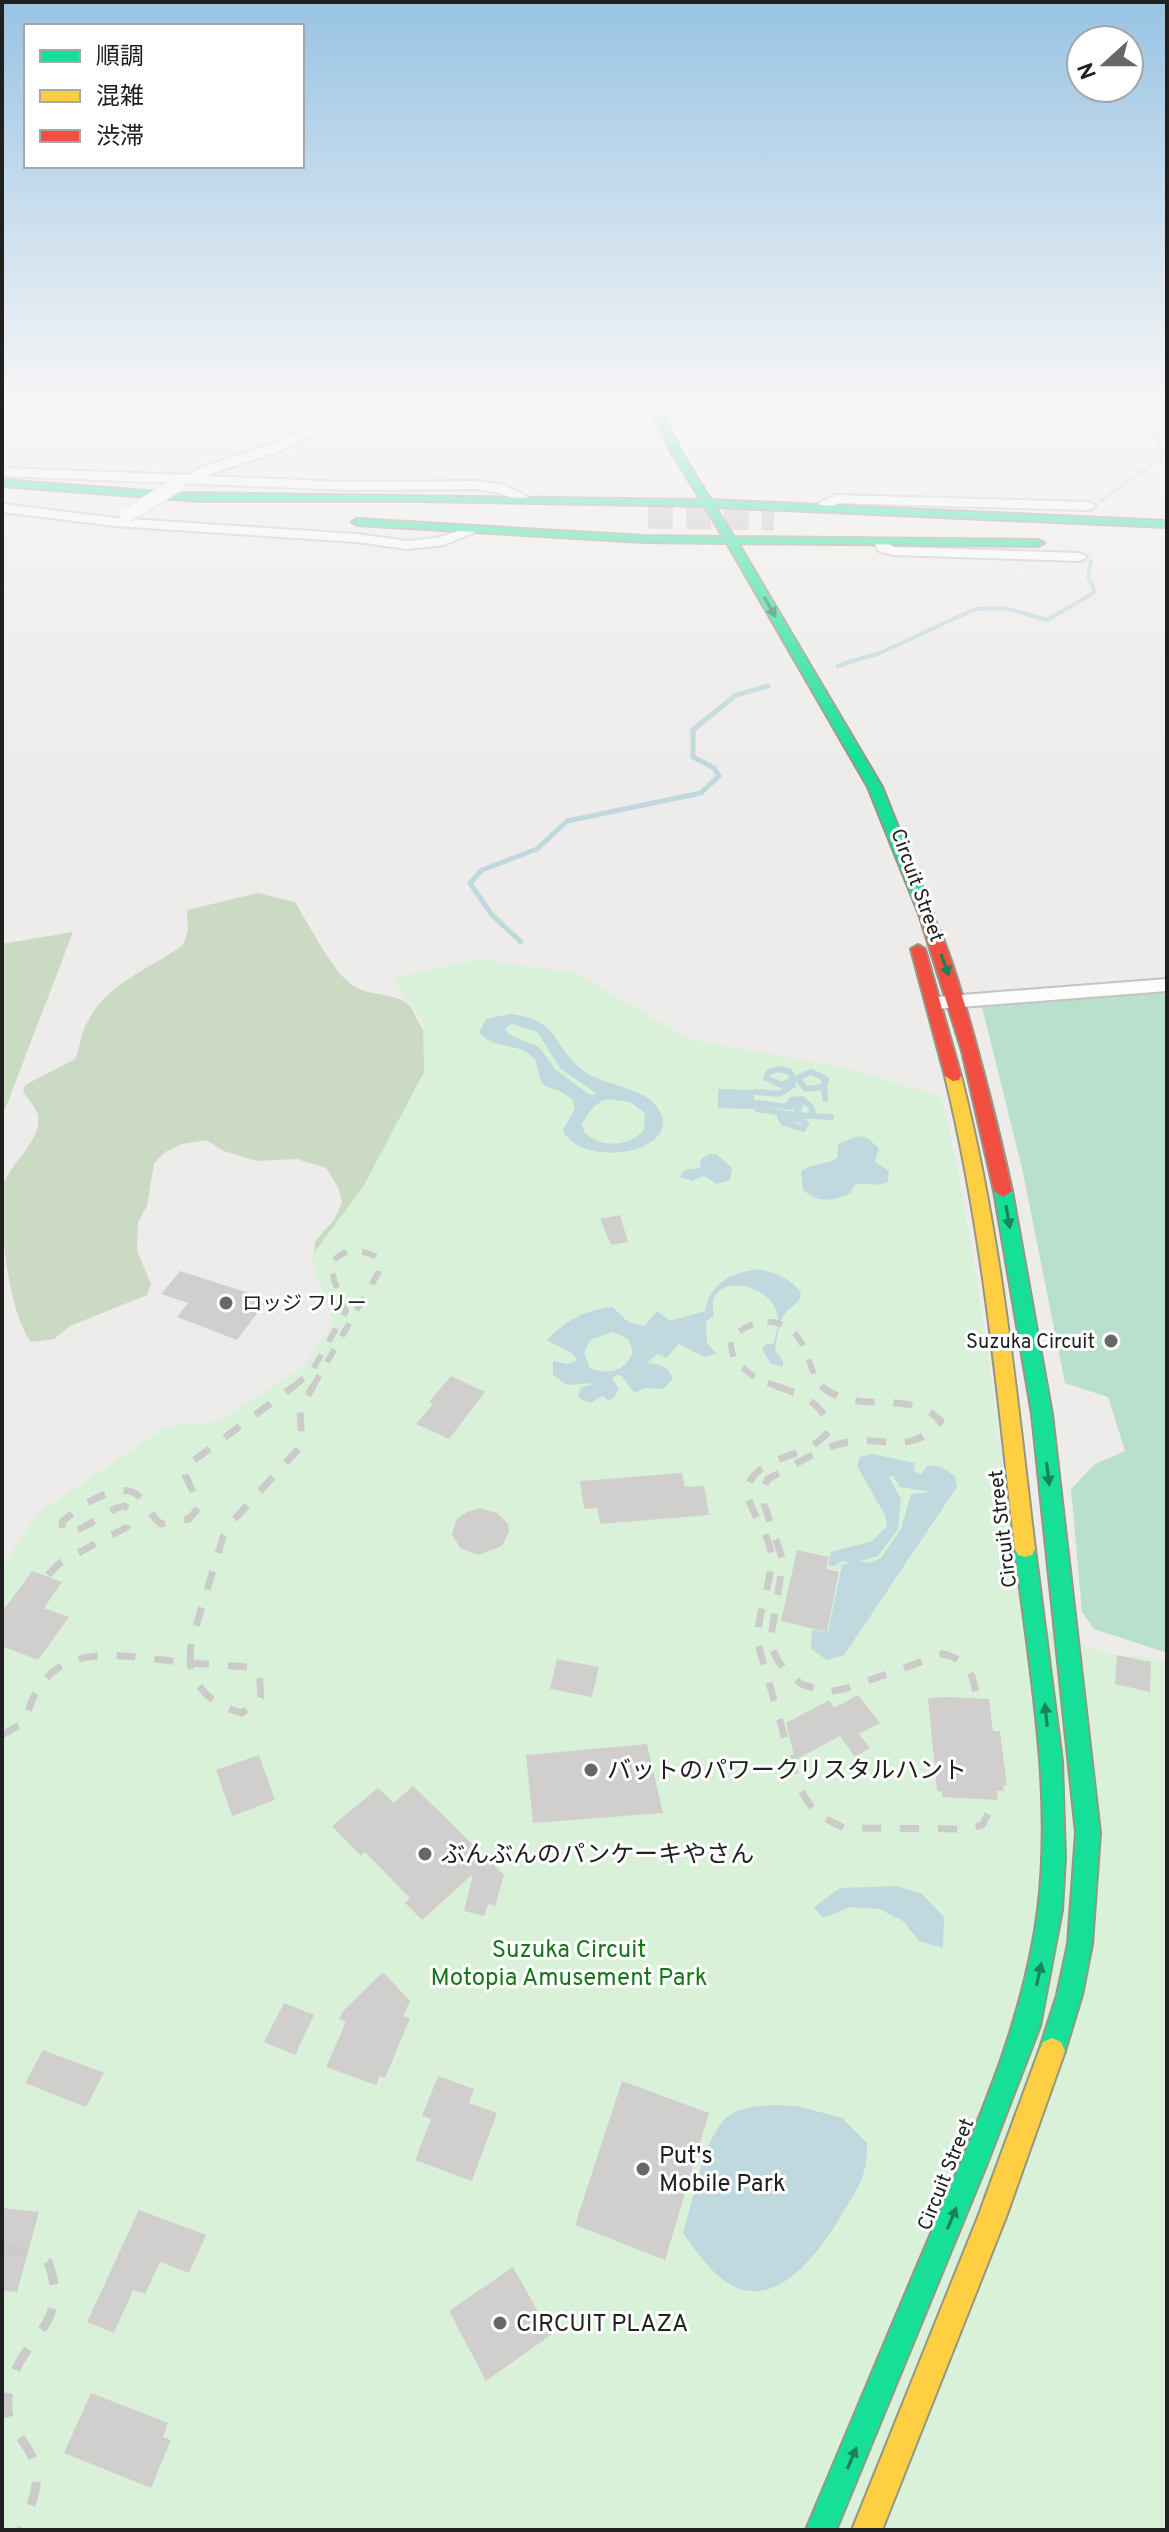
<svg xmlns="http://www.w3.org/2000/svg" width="1169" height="2532" viewBox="0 0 1169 2532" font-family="Overpass,'Noto Sans JP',sans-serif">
<rect width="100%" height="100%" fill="#eeecea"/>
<!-- forest -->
<g fill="#cbdac2">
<path d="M258 893 295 902C308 923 336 979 357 988 376 997 394 992 410 1006L448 1076 314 1256 315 1241 334 1220 342 1203 338 1187 326 1168 297 1159 256 1161 224 1151 206 1140 182 1144 165 1152 154 1163 147 1206 138 1222 137 1251 151 1284 147 1295 70 1326 54 1339 31 1342C8 1311 0 1228 2 1189 7 1164 46 1139 37 1112 34 1105 27 1098 23 1092L25 1085 75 1059C80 1049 80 1038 84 1029 102 985 148 970 183 945L188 930 187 910Z"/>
<path d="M73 932 2 1117V944Z"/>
</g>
<!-- park -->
<path fill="#daf1d9" d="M479 959 576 973 689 1039 851 1069 942 1097C981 1269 1000 1443 1021 1618L1097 1651 1133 1659V1654L1167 1662V2530H2V1567L37 1514 167 1426 217 1422 303 1367 333 1324 310 1258 363 1187 424 1072 423 1021 392 978Z"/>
<!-- pitch -->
<path fill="#b9e0cd" d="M1167 989V1653L1094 1629 1082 1612 1071 1489 1095 1464 1125 1451 1108 1397 1065 1383 1022 1168 982 1007Z"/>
<!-- water -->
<g fill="#c0d9de" fill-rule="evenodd">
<path d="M510 1014C562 1020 550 1045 584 1071 605 1087 646 1086 659 1110 684 1153 581 1170 563 1130L575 1109 572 1099C547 1079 543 1099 536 1061 521 1040 494 1052 479 1032L486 1019ZM512 1024 537 1032 561 1069 597 1094 590 1095 556 1070 539 1047 508 1034 505 1028ZM608 1099 630 1102 645 1113 644 1130C628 1147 602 1149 584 1132L582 1124C588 1113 595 1102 608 1099Z"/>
<path d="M718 1089 754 1090V1109L718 1108Z"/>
<path d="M858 1136 867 1138 879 1148 875 1162 889 1171 888 1182C876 1188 867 1181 854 1185L851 1193C833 1202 818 1203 803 1190L801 1172C812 1162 825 1166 837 1158L838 1144Z"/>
<path d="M710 1154H716L732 1168 730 1180 717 1184 704 1176 692 1181 680 1177 685 1170 700 1168 701 1159Z"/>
<path d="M757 1269C775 1272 791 1278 801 1293 799 1306 791 1305 784 1315 778 1324 777 1339 775 1350L783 1361V1367L770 1363 762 1348 765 1345 774 1343C775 1336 779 1326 778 1318 775 1281 702 1270 714 1315L706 1322 707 1343 716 1353 705 1357 679 1344 666 1358 657 1354 647 1363C659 1364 667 1365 673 1379L663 1389 645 1388 634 1393 622 1376 617 1375 612 1378 619 1389 613 1399 608 1400 602 1396 591 1403 582 1400 578 1395 581 1388 595 1383 567 1385 553 1375V1361L568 1364 577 1360C571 1348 557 1348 547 1340 565 1321 586 1309 613 1307L628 1322 644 1326 657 1311 670 1321 705 1311C711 1282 730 1274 757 1269ZM613 1332 628 1339 633 1352C625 1371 609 1376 590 1368L584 1353 590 1340Z"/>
<path d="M873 1454 915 1463 914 1471 921 1474 928 1465 941 1467 955 1476 957 1487 844 1655 827 1660 811 1649 812 1630 828 1632 842 1565 850 1563 843 1561 833 1566 828 1565 831 1552 872 1541 887 1526 885 1515 857 1466 860 1457ZM893 1476 900 1487 931 1492 911 1494 901 1529 881 1558 868 1563 860 1561 878 1556 898 1529 901 1499 889 1477Z"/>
<path d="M897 1886 922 1894 944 1917 943 1948 919 1941 903 1921 879 1909 850 1907 823 1918 814 1907 840 1888Z"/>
<path d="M769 2105 798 2106 842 2118 867 2143C868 2180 856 2189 838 2221 817 2255 774 2313 728 2283 710 2272 695 2250 683 2233 693 2201 702 2146 723 2121 734 2108 753 2107 769 2105Z"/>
</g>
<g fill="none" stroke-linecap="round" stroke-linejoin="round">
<!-- stream-far2 -->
<g stroke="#c0d9de" stroke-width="4">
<path d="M1101 501 1165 455 1144 415 1148 405"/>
<path d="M849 662 880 653 975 609 1005 608 1047 620 1095 592 1088 576 1091 561"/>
</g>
<!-- stream-far1 -->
<g stroke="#c0d9de" stroke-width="5">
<path d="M838 666 856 660"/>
<path d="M521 942 492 915 470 883 482 870 537 849 567 821 701 793 719 776 714 768 693 757V730L736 695 768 686"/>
</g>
<!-- stream -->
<g stroke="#c0d9de" stroke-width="6">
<path d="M801 1077 799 1081 806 1089 822 1087"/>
<path d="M793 1079 790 1072 779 1069 769 1072 766 1078 781 1085 811 1072 826 1079 825 1085"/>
<path d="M824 1081 825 1099"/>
<path d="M755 1092 779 1094 793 1085"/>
<path d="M754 1103 790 1107"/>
<path d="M788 1106 791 1100 802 1099 811 1107 814 1116"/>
<path d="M797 1108 800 1107 799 1103H792L801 1115"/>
<path d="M757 1109 787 1114"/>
<path d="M787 1114 794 1115"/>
<path d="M788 1115H794"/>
<path d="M794 1115 831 1117"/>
<path d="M784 1123 794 1120 788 1115"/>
<path d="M784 1123 803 1129 806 1124 794 1115"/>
<path d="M784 1123 780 1117 787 1114"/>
<path d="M784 1123 782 1117 788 1115"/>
</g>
</g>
<!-- building -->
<g fill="#d1cfcd">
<path d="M620 1215 628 1242 611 1245 600 1219Z"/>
<path d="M180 1271 268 1299 237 1340 177 1317 188 1303 161 1294Z"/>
<path d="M451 1376 485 1392 449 1439 416 1424 433 1404 429 1402Z"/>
<path d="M682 1473 685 1487 704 1486 709 1515 600 1524 597 1508 584 1509 580 1481Z"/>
<path d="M480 1508 497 1513 508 1524 509 1532 502 1546 478 1555 460 1548 452 1534 457 1519 467 1512Z"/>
<path d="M797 1550 829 1557 826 1569 839 1572 827 1632 781 1621Z"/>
<path d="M32 1571 62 1582 44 1608 69 1617 38 1660 2 1646V1612Z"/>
<path d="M1117 1655 1151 1662 1150 1692 1115 1684Z"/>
<path d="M557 1659 599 1667 592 1697 550 1689Z"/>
<path d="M858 1695 880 1723 859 1734 870 1748 855 1757 840 1736 795 1760 786 1723 829 1700 834 1708Z"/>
<path d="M946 1697 989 1699 993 1731H1000L1007 1786 1003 1785 1004 1791H997L998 1800 942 1797V1792L937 1791 928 1698Z"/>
<path d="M647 1744 663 1813 533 1823 526 1755Z"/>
<path d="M259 1755 275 1800 232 1816 216 1770Z"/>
<path d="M413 1786 504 1875 495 1906 488 1904 484 1916 464 1911 473 1874 422 1920 405 1903 410 1898 365 1852 361 1856 332 1826 378 1788 394 1803Z"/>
<path d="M383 1972 410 2001 403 2016 410 2018 385 2078 380 2076 376 2085 326 2067 346 2022 339 2019 344 2010Z"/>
<path d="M284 2003 314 2015 295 2055 264 2042Z"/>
<path d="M43 2050 104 2073 86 2107 25 2083Z"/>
<path d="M438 2076 474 2089 469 2103 497 2113 472 2181 415 2160 431 2119 422 2116Z"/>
<path d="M622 2081 709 2113 665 2260 575 2225Z"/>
<path d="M2 2208 39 2212 17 2292 2 2291Z"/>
<path d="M139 2210 206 2235 189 2273 160 2262 145 2294 133 2290 114 2333 87 2322Z"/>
<path d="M513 2267 551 2335 486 2381 449 2311Z"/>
<path d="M91 2393 168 2423 163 2437 171 2440 151 2488 64 2453Z"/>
</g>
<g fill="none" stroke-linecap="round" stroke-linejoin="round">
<!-- highway-tunnel -->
<path stroke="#c5c3c2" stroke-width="25" stroke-dasharray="25 13" stroke-linecap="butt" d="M648 516 774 518"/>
<!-- street casing -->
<g stroke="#c4c3c2" stroke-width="4">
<g id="street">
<path d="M333 405H346C314 449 254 457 206 476L347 482 475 481 504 485 528 497 521 501 496 492 475 489 347 490 2 476V468L190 475C197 467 212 464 223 460 261 447 306 437 333 405Z"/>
<path d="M835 495 1089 502 1096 506 1089 510 838 503 829 509H819V503Z"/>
<path d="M2 504 115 518 357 534 407 541 437 538 471 527 478 531 444 545 407 549 357 542 115 526 2 512Z"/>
<path d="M881 539 894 547 1080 553 1087 557 1080 561 893 555 879 551 874 543Z"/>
<path d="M1167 979V991L936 1009 926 1003 936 997Z"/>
</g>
</g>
<!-- fast casing -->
<g stroke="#969683" stroke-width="4">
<g id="fast">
<path d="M648 405H658L683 455 711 500 1167 521V527L715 507 734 537 1038 540 1044 543 1038 546 738 543 882 787 933 914 931 917 926 918 919 914 868 787 727 543 644 542 357 525 352 522 357 519 644 536 723 537 705 506 421 501H200L2 486V480L174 493 701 500 673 455Z"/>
<path d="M1003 1185 1012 1191 1052 1414 1100 1833 1092 1944 1082 1995 1065 2051 1061 2060 1052 2064 1043 2060 1039 2051 1057 1995 1068 1944 1076 1833 1032 1414 994 1191Z"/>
<path d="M1025 1541 1032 1543 1035 1549 1062 1761 1065 1858 1062 1910 1040 2026 986 2166 836 2530H806C848 2428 892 2326 935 2224 978 2122 1024 2020 1038 1910 1053 1791 1029 1667 1015 1549L1018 1543Z"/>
</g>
</g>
<!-- slow casing -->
<g stroke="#969683" stroke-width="4">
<g id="slow">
<path d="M953 1071 961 1076C1001 1232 1016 1390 1035 1549L1032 1555 1025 1557 1018 1555 1015 1549C997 1390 983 1232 945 1076Z"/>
<path d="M1052 2038 1061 2042 1065 2051 1006 2217 882 2530H852L978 2217 1039 2051 1043 2042Z"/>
</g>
</g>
<!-- jam casing -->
<g stroke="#969683" stroke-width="4">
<g id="jam">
<path d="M926 910C949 918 1004 1154 1012 1191L1003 1197 994 1191 962 1051 919 914Z"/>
<path d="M918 945 925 949 961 1076 959 1080 953 1081 945 1076 911 949Z"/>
</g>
</g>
<!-- street -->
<use href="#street" fill="#fcfcfc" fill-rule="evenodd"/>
<!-- fast -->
<use href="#fast" fill="#16e098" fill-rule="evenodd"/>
<!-- slow -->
<use href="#slow" fill="#ffcf43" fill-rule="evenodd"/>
<!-- jam -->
<use href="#jam" fill="#f24e42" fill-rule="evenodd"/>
<!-- rail-far2 -->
<g stroke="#cbcbcb" stroke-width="6" stroke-dasharray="15 15" stroke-linecap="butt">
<path d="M292 1388 312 1371 346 1311 334 1280 331 1264C343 1247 361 1249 377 1257L378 1273 312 1388"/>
<path d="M782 1388 757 1379 734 1361 730 1340C749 1318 784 1313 801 1342 810 1357 811 1375 823 1388"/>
</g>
<!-- rail-far1 -->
<g stroke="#cbcbcb" stroke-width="7" stroke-dasharray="19 19" stroke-linecap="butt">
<path d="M776 1386C802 1395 821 1401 830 1429 810 1461 756 1452 746 1491 751 1514 770 1533 771 1556 772 1586 756 1613 758 1644L799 1788 816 1814 844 1828 969 1829 982 1825 989 1812 988 1799"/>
<path d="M821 1386C857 1417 908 1387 941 1421 912 1456 885 1436 848 1442 821 1447 792 1467 768 1479L764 1486V1504L783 1561 770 1643 778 1661 788 1672 801 1684 827 1692 848 1688 943 1654C967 1659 975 1675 976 1699"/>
<path d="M48 1575 61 1562 127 1527 131 1510 124 1506C101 1511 88 1532 63 1532L62 1522C77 1508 123 1475 142 1499 150 1509 150 1515 161 1524L189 1519 200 1506 185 1475V1467L294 1386"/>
<path d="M190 1663 248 1667 259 1673 261 1697 242 1713C216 1706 195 1691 190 1663Z"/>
<path d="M190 1663 191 1643 223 1537 231 1523 302 1445 300 1409 313 1386"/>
<path d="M2 1735 25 1722C46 1633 121 1657 190 1663"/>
</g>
<!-- rail -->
<path stroke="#cbcbcb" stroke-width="9" stroke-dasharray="24 24" stroke-linecap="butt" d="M2 2249 29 2252 48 2262C73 2327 19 2336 9 2391 1 2431 30 2437 36 2470 39 2491 28 2512 21 2530"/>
<!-- street-bridge casing -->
<g stroke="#c4c3c2" stroke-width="16" stroke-linecap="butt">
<path id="street-bridge" d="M127 515 177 485"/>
</g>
<!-- street-bridge -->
<use href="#street-bridge" stroke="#fcfcfc" stroke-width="14"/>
</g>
<!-- one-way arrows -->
<defs><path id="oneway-solid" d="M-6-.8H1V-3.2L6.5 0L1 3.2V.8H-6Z" transform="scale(2)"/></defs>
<g fill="#1b805c">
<use href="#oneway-solid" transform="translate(770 607) rotate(60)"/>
<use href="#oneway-solid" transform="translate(945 965) rotate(70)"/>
<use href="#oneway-solid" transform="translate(1008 1217) rotate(80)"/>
<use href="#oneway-solid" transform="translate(1048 1474) rotate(83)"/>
<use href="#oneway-solid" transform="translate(1046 1715) rotate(-96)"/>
<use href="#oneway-solid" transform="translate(1039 1974) rotate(-78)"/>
<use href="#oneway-solid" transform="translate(952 2218) rotate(-67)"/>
<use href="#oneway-solid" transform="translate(852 2458) rotate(-67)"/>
</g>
<!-- sky -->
<linearGradient id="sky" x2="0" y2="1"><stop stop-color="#98c3e4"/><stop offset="0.53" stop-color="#f7f6f6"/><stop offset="1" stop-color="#f7f6f6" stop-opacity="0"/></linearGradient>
<rect width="1169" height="760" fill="url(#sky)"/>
<!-- markers -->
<g fill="#686767" stroke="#fff" stroke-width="3">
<circle cx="226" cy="1303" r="8"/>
<circle cx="1111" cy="1341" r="8"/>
<circle cx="591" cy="1770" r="8"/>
<circle cx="425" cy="1854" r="8"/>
<circle cx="643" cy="2169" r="8"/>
<circle cx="500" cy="2323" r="8"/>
</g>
<g text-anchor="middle" stroke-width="6" stroke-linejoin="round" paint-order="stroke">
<!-- street labels -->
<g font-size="20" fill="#202020" stroke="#fff">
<text transform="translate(918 885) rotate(70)" y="7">Circuit Street</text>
<text transform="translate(1002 1529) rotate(-97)" y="7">Circuit Street</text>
<text transform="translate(945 2174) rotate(-68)" y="7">Circuit Street</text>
</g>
<!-- poi labels -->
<g font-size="20" fill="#202020" stroke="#fff" text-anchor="start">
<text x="242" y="1310">ロッジ フリー</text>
<text x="1095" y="1348" text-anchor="end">Suzuka Circuit</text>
</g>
<!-- near-poi labels -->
<g font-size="24" fill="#202020" stroke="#fff" text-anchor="start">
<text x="607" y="1778">バットのパワークリスタルハント</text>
<text x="441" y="1862">ぶんぶんのパンケーキやさん</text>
<text x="659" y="2163">Put's<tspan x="659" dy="28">Mobile Park</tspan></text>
<text x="516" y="2331">CIRCUIT PLAZA</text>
</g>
<!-- near-park labels -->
<g font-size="24" fill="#177619" stroke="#fff">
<text x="569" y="1957">Suzuka Circuit<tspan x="569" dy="28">Motopia Amusement Park</tspan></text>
</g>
</g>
<!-- border -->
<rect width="1169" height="2532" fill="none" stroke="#202020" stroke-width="8"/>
<!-- legend -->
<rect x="24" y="24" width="280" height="144" fill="#ffffff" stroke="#a6a6a6" stroke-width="2"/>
<rect x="40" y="50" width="40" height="12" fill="#16e098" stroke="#a6a6a6" stroke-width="2"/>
<text x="96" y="64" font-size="24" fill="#202020">順調</text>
<rect x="40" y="90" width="40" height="12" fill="#ffcf43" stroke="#a6a6a6" stroke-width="2"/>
<text x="96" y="104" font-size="24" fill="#202020">混雑</text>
<rect x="40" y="130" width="40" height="12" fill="#f24e42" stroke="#a6a6a6" stroke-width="2"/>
<text x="96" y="144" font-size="24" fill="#202020">渋滞</text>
<!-- north arrow -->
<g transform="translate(1105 64) rotate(249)"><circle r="38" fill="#ffffff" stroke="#a6a6a6" stroke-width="2"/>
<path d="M0-6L14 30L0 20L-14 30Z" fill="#686767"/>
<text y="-12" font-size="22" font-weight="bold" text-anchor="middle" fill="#202020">N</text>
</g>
</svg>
